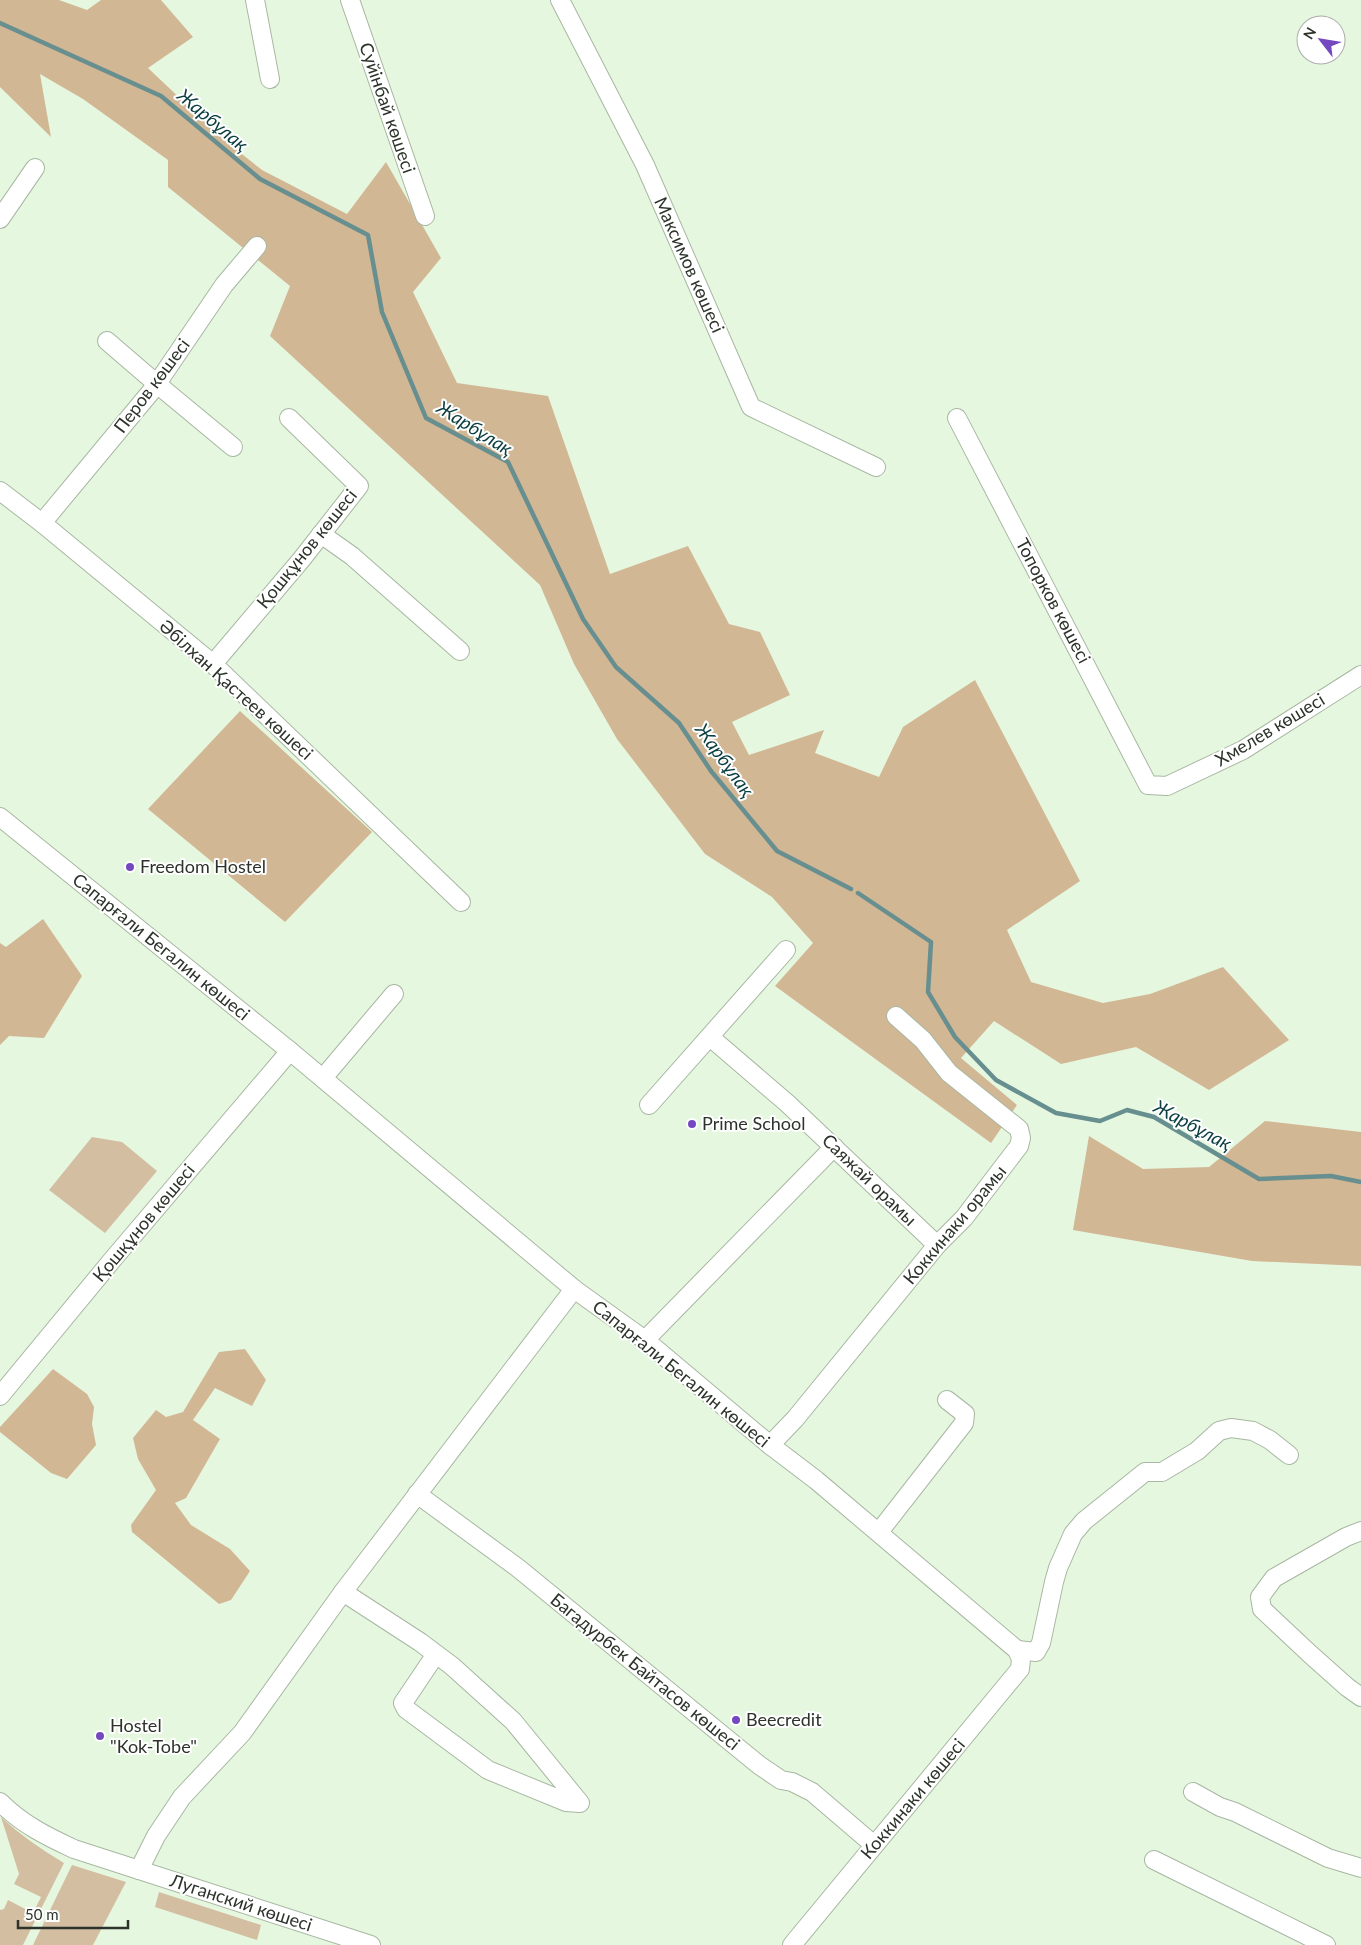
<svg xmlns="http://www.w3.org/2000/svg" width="1361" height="1945" viewBox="0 0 1361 1945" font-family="Lato,sans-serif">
<rect width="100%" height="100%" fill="#e6f7e0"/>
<!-- green -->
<g fill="#d3bea2">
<path d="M92 1137 122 1142 157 1171 105 1233 49 1190Z"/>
<path d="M1 1817C20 1835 41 1849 64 1863L23 1945H0V1910L4 1909 8 1900 33 1913 41 1897 14 1884 19 1874Z"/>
<path d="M72 1865 126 1882 93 1945H33Z"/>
<path d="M159 1892 261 1925 257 1940 155 1907Z"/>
</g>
<!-- forest -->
<g fill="#d2b795">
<path d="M0 0H59L87 10 101 0H161L193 37 148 68 223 139 262 170 347 214 386 162 441 258 413 292 457 383 548 396 610 574 688 546 729 624 760 632 790 695 732 722 749 755 824 730 815 753 879 777 903 727 975 680 1080 881 1007 930 1031 982 1103 1003 1150 994 1223 967 1289 1040 1209 1090 1136 1047 1061 1064 994 1021 961 1058 1017 1105 991 1143 775 986 813 943 772 897 705 854 617 739 574 664 540 585 270 336 290 286 168 187V160L83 99 40 74 51 137 0 87Z"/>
<path d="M240 711 372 832 285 922 148 809Z"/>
<path d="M43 919 82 976 44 1038 9 1036 0 1045V943L6 947Z"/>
<path d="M1265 1121 1361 1132V1266L1252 1261 1073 1230 1089 1136 1143 1169 1209 1167Z"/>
<path d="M245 1349 266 1380 252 1406 215 1388 193 1420 220 1439 186 1498 175 1503 191 1525 230 1549 250 1571 231 1600 219 1604 132 1532 131 1525 156 1490 138 1459 133 1438 156 1410 166 1417 183 1412 219 1352Z"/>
<path d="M53 1369 87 1394 94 1407 92 1424 96 1445 67 1479 51 1473 0 1432V1427Z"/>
</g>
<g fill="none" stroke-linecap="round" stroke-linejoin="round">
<!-- stream -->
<g stroke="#688f8f" stroke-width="4.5">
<path d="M0 23 161 96 260 179 368 235 382 312 426 418 508 462 583 619 616 667 679 723 711 771 777 851 851 889"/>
<path d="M858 893 931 942 928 992 955 1037 996 1080 1056 1113 1100 1121 1127 1110 1154 1117 1259 1179 1331 1176 1361 1182"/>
</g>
<!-- minor casing -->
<g stroke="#a7b7a1" stroke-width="20">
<g id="minor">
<path d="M255 0 270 79"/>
<path d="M350 0 425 216"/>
<path d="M560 0 645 165 751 407 876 467"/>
<path d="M0 219 35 168"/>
<path d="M107 341 157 384 233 447"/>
<path d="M957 418 1148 785 1167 786 1243 750 1361 675"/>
<path d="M0 491 42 523 213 664 461 902"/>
<path d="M42 523 154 388 224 285 257 246"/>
<path d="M321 534 352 556 460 651"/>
<path d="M213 664 301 560 359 486 289 418"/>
<path d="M0 817 290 1051 574 1289 645 1340 770 1445 816 1480 1017 1650 1021 1659 1020 1669 792 1945"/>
<path d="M710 1037 787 1103 937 1245"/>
<path d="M323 1078 394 994"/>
<path d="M649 1105 786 950"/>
<path d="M645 1340 834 1147"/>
<path d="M0 1396 113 1259 290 1051"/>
<path d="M770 1445 795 1419 937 1245 964 1218 1019 1146 1021 1138 1019 1129 949 1073 923 1040 896 1016"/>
<path d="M417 1494 518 1568 759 1765 781 1780 792 1782 812 1792 874 1845"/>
<path d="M1361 1531 1346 1537 1274 1578 1260 1597 1262 1609 1310 1654 1347 1687 1361 1697"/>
<path d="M879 1532 964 1423 965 1414 947 1400"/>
<path d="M343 1592 420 1642 452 1666 513 1721 580 1803 566 1802 488 1770 406 1709 403 1703 436 1654"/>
<path d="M1017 1650 1036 1652 1041 1643 1054 1582 1058 1568 1073 1534 1084 1521 1145 1472H1162L1197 1451 1219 1431 1231 1428 1253 1431 1270 1440 1289 1455"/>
<path d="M1193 1792 1220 1807 1235 1812 1328 1858 1361 1868"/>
<path d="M0 1802C22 1824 46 1836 74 1849L371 1945"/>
<path d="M1154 1860 1326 1945"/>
<path d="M139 1870 156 1836 182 1797 242 1733 343 1592 574 1289"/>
</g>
</g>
<!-- minor -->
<use href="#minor" stroke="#fff" stroke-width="18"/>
</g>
<!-- markers -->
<g fill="#7448c0" stroke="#fff" stroke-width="2">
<circle cx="130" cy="867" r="5"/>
<circle cx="692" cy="1124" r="5"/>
<circle cx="736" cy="1720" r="5"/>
<circle cx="100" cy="1736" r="5"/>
</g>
<g text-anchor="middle" stroke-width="4" stroke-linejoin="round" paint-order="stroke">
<!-- street labels -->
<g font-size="18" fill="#2c332a" stroke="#fff">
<text transform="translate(387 108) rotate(71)" y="6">Суйінбай көшесі</text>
<text transform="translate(689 265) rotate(66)" y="6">Максимов көшесі</text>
<text transform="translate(152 386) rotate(-53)" y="6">Перов көшесі</text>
<text transform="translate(307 549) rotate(-51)" y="6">Қошқұнов көшесі</text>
<text transform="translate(1053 601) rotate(62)" y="6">Топорков көшесі</text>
<text transform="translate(236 690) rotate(42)" y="6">Әбілхан Қастеев көшесі</text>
<text transform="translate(1270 730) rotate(-31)" y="6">Хмелев көшесі</text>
<text transform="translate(161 947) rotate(39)" y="6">Сапарғали Бегалин көшесі</text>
<text transform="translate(869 1180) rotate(44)" y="6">Саяжай орамы</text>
<text transform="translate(144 1223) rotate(-50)" y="6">Қошқұнов көшесі</text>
<text transform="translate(955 1225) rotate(-50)" y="6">Коккинаки орамы</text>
<text transform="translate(681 1374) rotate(39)" y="6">Сапарғали Бегалин көшесі</text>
<text transform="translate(645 1672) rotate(39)" y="6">Багадурбек Байтасов көшесі</text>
<text transform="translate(913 1799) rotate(-50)" y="6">Коккинаки көшесі</text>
<text transform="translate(241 1903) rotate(18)" y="6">Луганский көшесі</text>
</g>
<!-- poi labels -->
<g font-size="18" fill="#2c332a" stroke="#fff" text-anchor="start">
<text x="140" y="873">Freedom Hostel</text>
<text x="702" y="1130">Prime School</text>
<text x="746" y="1726">Beecredit</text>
<text x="110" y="1732">Hostel<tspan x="110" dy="21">"Kok-Tobe"</tspan></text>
</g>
<!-- water labels -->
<g font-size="19" font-style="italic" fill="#0a3e41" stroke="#fff">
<text transform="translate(213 120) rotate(40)" y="7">Жарбұлақ</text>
<text transform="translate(475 428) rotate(32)" y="7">Жарбұлақ</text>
<text transform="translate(725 760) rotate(54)" y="7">Жарбұлақ</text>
<text transform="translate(1193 1125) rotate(28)" y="7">Жарбұлақ</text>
</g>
</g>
<!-- north arrow -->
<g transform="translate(1321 40) rotate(301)"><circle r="24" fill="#ffffff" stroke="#abadaa"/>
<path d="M0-4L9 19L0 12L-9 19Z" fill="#7448c0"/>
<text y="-8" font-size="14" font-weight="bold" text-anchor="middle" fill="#2c332a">N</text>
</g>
<!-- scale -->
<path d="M18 1920v8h110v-8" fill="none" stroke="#2c332a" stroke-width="2.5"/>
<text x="25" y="1920" font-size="15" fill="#2c332a" stroke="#ffffff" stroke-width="4" paint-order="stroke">50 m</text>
</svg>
